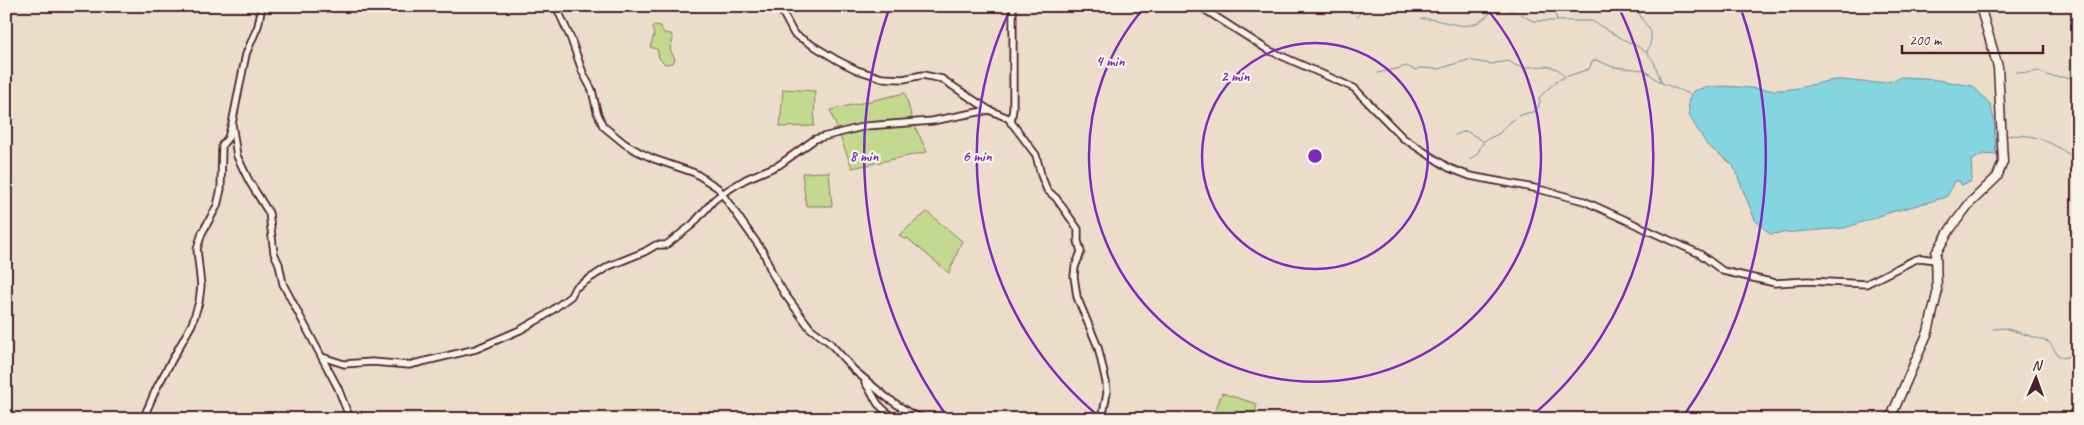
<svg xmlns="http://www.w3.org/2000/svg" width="2084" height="425" viewBox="0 0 2084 425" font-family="Caveat,sans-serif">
<rect width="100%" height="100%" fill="#ecddcb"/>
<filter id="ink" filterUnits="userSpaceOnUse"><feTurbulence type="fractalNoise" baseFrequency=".02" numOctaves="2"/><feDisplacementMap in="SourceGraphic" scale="10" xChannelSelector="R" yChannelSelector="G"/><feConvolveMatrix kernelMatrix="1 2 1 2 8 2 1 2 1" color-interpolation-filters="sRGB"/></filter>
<g filter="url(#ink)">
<!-- green -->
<g fill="#c2d98f" stroke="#867c5d">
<path d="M655 25 660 26 664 33 671 34 673 40 670 49 675 59 673 63 665 64 659 58 657 49 650 47 654 35 652 27Z"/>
<path d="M783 89 815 91 814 126 780 127Z"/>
<path d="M905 93 913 122 927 152 852 168 830 110Z"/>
<path d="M829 172 832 206H806L802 173Z"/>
<path d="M927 212 962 241 949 273 907 238 905 240 899 235Z"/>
<path d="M1222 393 1257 404 1254 419H1212Z"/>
</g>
<!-- water -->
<path fill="#85d5e0" stroke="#6d8c98" d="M1901 77 1925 78 1973 86 1990 104 1994 119 1996 155 1983 154 1971 161 1972 177 1970 182 1961 185 1960 181H1954L1947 197 1891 212 1845 228 1770 234 1755 220 1733 165 1707 145 1690 117 1688 102 1693 91C1724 81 1749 90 1780 90 1801 90 1824 79 1841 80 1861 81 1882 87 1901 77Z"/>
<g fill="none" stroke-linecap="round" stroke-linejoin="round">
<!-- stream -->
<g stroke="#6d8c98" stroke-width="1">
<path d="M1497 6 1511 11 1519 8 1523 10 1522 15 1533 21H1592L1622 39 1634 44 1647 53 1653 60 1662 83 1692 95"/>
<path d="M1553 6 1557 20"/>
<path d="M1638 6C1640 30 1660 23 1647 52"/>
<path d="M1357 17 1365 6"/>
<path d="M2073 17 2078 19"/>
<path d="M1421 19C1438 17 1461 31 1477 23 1484 19 1490 13 1497 8"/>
<path d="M2070 48 2078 47"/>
<path d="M2016 72 2027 73 2039 71C2051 80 2064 75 2078 79"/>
<path d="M1378 73C1388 70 1396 70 1406 66L1415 70 1420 68 1438 69 1468 60 1490 64 1509 61C1523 74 1541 61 1557 69 1560 70 1562 75 1565 77L1589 69 1592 62 1596 60 1613 67 1644 70 1662 83"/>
<path d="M1455 135 1466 131 1483 141"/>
<path d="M2004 136C2038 132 2051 143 2078 160"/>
<path d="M1470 160 1477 154 1484 141 1500 133 1505 126 1520 115 1532 112 1538 108 1540 101 1539 98C1544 91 1552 87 1557 80L1564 78"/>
<path d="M1993 329 2005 328 2049 342 2058 355 2063 358 2078 354"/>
</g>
<!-- street casing -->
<g stroke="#4a1f2b" stroke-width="9">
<g id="street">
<path d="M262 6 258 26 246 54 232 124 237 156 249 181 269 213 274 253 279 264 283 284 338 388 350 419"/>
<path d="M556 6 571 39 583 73 592 90 597 112 603 126 625 144 639 152 654 159 695 173 718 188 764 253 772 273 784 293 810 328 829 342 854 370 886 397 911 414 925 419"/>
<path d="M779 6 794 34 837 60 857 70 882 78 903 79 923 75 942 79 989 110 1008 118 1036 155 1041 175 1047 190 1056 198 1078 229V241L1081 252 1075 267 1074 276 1077 297 1098 347 1106 382 1107 393 1102 419"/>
<path d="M1199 6 1268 50 1354 88 1403 138 1449 168 1470 176 1534 188 1584 201 1700 254 1723 271 1775 283 1808 281 1866 284 1914 260 1921 258 1935 260"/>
<path d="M1011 123 1013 108V6"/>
<path d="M322 357 344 364 372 362 409 365 476 349 520 330 543 317 571 296 575 288 609 266 644 252 656 245H666L692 225 714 200 723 193 746 179 779 165 815 139 866 126 932 121 989 110"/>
<path d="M865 382 878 404 894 419"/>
<path d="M143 419 157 387 192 324 199 302 201 286 197 249 202 233 217 206 221 189 222 145 228 138 231 127"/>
</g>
</g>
<!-- secondary casing -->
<g stroke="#4a1f2b" stroke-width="11">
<path id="secondary" d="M1890 419 1928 332 1937 294 1936 253 1951 228 1969 204 1997 177 2003 162 1998 67 1980 6"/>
</g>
<!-- street -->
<use href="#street" stroke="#f7f3e8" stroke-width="5.5"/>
<!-- secondary -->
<use href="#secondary" stroke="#f7f3e8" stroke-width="8"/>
</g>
</g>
<!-- distance rings -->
<g fill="none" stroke="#7b2cbf" stroke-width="2.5">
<circle cx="1315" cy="156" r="113"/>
<path d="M1486 8A226 226 0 1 1 1144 8"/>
<path d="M1102 419A338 338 0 0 1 1011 8M1619 8A338 338 0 0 1 1528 419"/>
<path d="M948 418A451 451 0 0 1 889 9M1741 9A451 451 0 0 1 1682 418"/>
</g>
<circle cx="1315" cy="156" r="8" fill="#7b2cbf" stroke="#f7f3e8" stroke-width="2.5"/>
<g font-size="15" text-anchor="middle" font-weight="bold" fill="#7b2cbf" stroke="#f7f3e8" stroke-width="4.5" stroke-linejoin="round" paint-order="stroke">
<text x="1110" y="66">4 min</text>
<text x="1235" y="81">2 min</text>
<text x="977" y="161">6 min</text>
<text x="864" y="161">8 min</text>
</g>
<!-- margin -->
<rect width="2084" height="425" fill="none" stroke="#f7f3e8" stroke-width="25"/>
<rect x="12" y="12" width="2059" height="400" fill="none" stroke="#4a1f2b" stroke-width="2" filter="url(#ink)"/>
<!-- north arrow -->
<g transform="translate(2036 378) rotate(2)" stroke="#f7f3e8" stroke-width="4" paint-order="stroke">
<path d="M0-4L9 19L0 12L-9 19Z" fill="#4a1f2b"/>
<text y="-8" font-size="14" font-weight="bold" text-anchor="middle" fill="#4a1f2b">N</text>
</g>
<!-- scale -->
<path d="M1902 45v8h141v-8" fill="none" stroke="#4a1f2b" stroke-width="2.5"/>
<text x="1909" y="45" font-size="15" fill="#4a1f2b" stroke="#f7f3e8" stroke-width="4" paint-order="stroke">200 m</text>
</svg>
